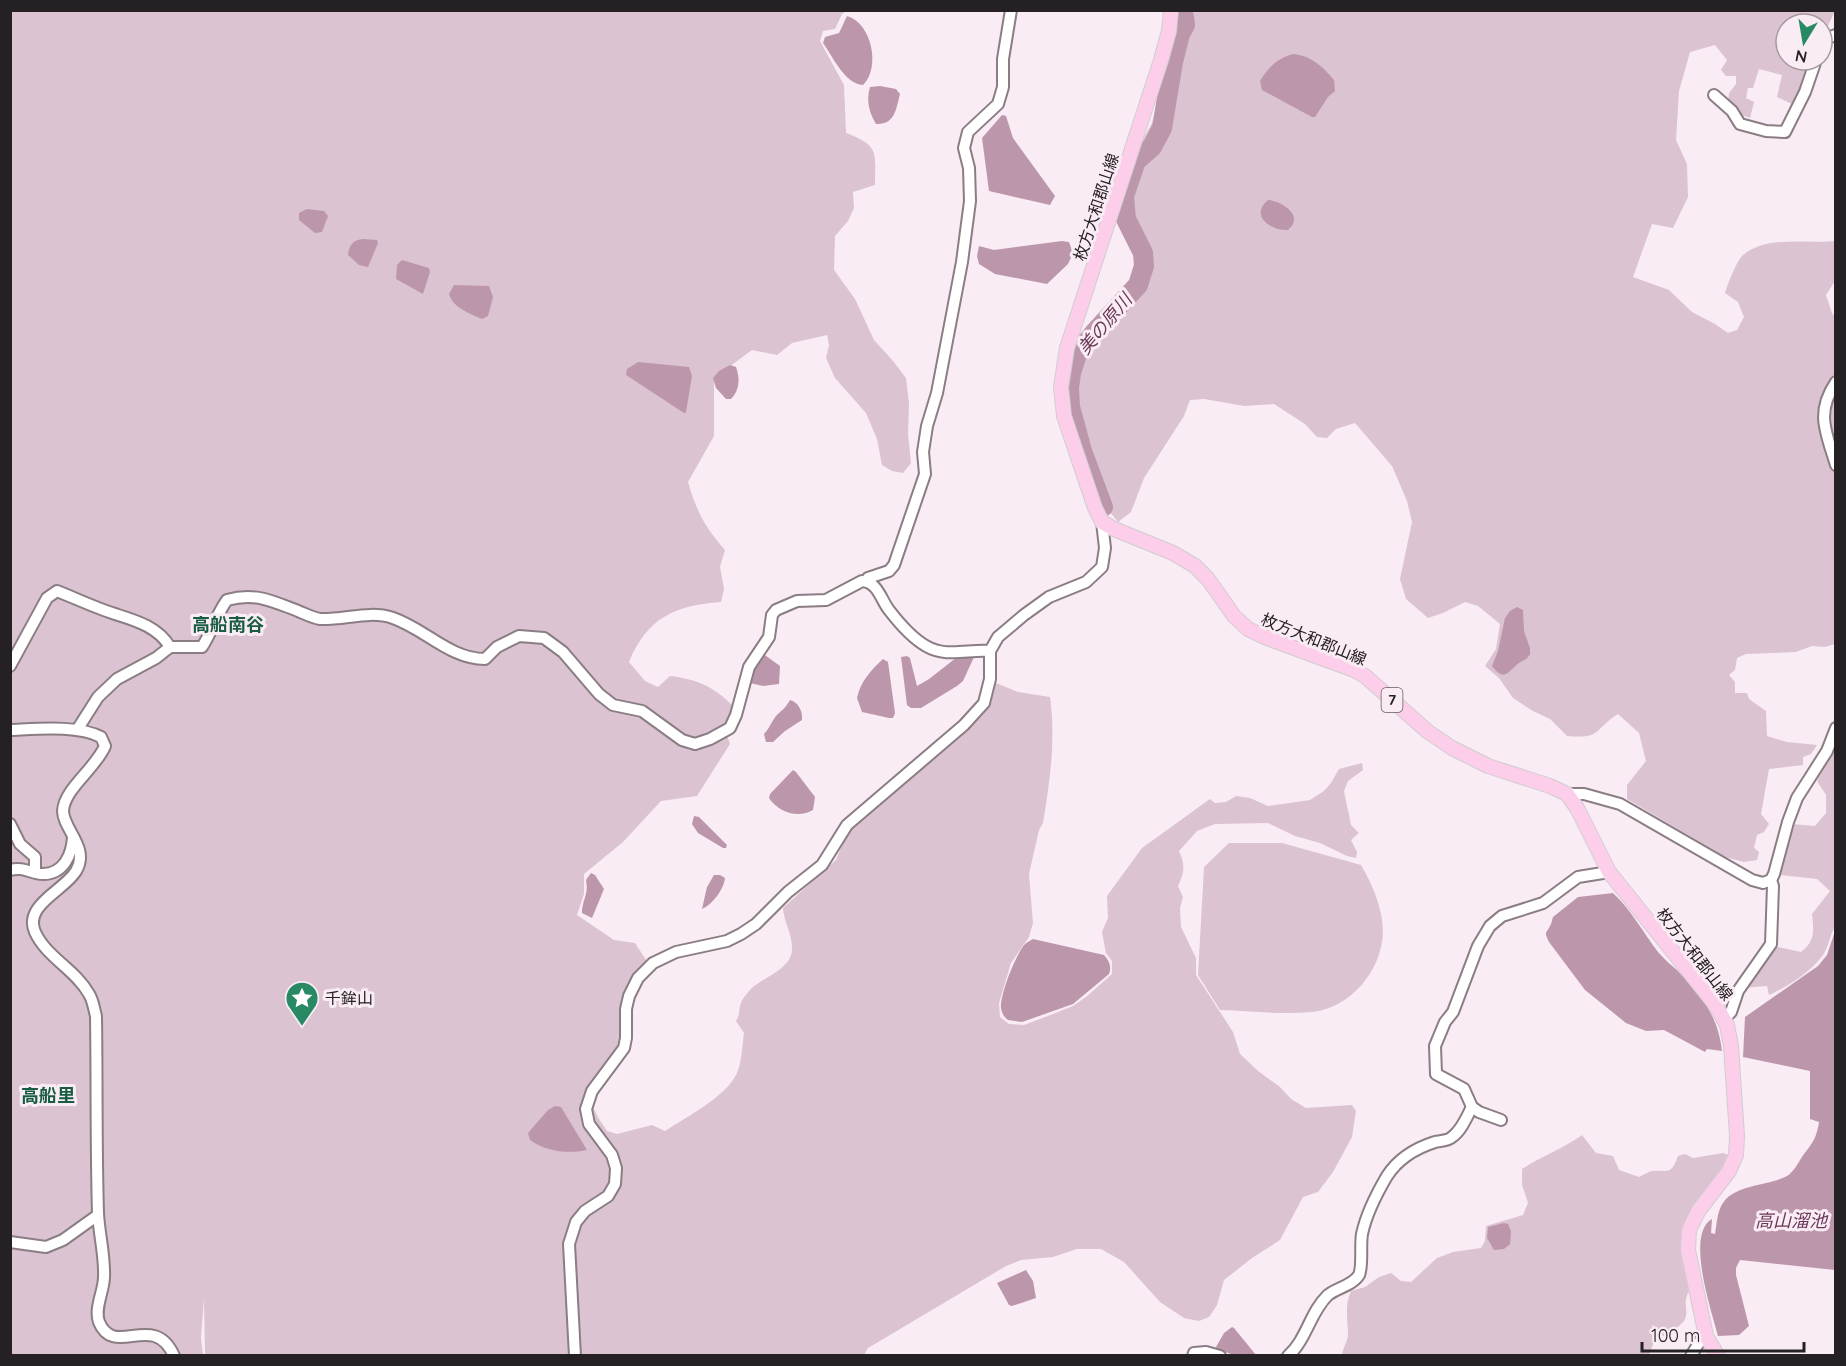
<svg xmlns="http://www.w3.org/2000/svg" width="1846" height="1366" viewBox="0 0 1846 1366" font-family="Quicksand,'Noto Sans JP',sans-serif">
<rect width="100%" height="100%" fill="#faecf4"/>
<!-- green -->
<g fill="#dbc3d1">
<path d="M10 11H847L842 14 835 29 823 31 820 41 844 85 846 133C880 146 875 152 875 185L853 192 854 208 848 221 835 236 834 270 855 299 874 340 893 361 906 378 909 403 908 434 911 463 903 473 892 471 882 465 877 439 866 413 835 378 826 358 829 345 827 335 792 343 777 355 752 350 714 378V436L688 482C697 512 704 526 725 550L720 567 724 589 721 602C675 605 647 618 629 662L645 681 658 687 670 676C696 679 713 686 732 705L730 720 724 726 730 744 697 796 661 801 623 842 584 874V894L577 915 614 940 635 943 648 963C644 965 639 968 636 971 620 989 629 1026 618 1047 610 1062 594 1085 593 1102 593 1112 602 1123 607 1131L617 1134 652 1125 665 1131C685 1118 725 1097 736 1075 742 1063 742 1046 744 1033L736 1021C741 1013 738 1010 741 1003 742 999 749 991 752 988 764 977 791 969 792 950 793 936 784 922 783 908L836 860 847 833 863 815 959 738 982 714 991 703 996 683 1018 692 1050 697C1056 740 1050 780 1043 823L1039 830 1029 874 1033 923 1029 937 1011 963 999 1003 1000 1017 1009 1024 1024 1025 1048 1016 1073 1006 1086 997 1112 974V961L1106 953 1102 932 1108 918 1107 896 1142 848 1210 799 1215 803 1226 802 1236 796 1250 798 1268 806 1310 800 1324 791 1331 783 1339 769 1362 763 1363 770 1348 781 1344 791 1351 825 1359 833 1351 840 1357 852 1356 858 1347 856 1320 843 1295 836 1268 823 1215 824 1197 831 1179 851C1185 864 1185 872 1178 886L1183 897 1180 908 1181 927 1196 958V975L1233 1032 1240 1054 1258 1071 1280 1087 1291 1099 1306 1108 1352 1105 1356 1111 1352 1137 1333 1172 1318 1192 1303 1197 1280 1240 1252 1258 1224 1280 1217 1305 1209 1317 1199 1321 1184 1318 1160 1302 1124 1262 1101 1249H1077L1053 1257 1021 1260 1006 1266 868 1348 864 1355H205L204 1298 201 1338 203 1355H11Z"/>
<path d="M1195 11H1835L1825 32H1822V24H1786V60H1810L1800 93 1794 105 1777 97 1782 75 1759 69 1753 88H1748L1746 98 1754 102 1750 118 1739 114 1728 102 1729 93 1736 84V76H1726L1721 70 1727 60 1715 45 1690 52 1679 91 1676 140 1687 164 1688 197 1673 228 1652 224 1633 277 1669 290 1692 312 1715 324 1728 333 1737 330 1744 317 1738 302 1725 293C1728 283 1736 262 1743 255 1767 235 1807 244 1835 241V281L1826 295 1832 313 1836 318 1835 644 1825 647 1812 646 1796 652 1746 654 1737 658 1735 670 1729 675 1735 682V693H1747L1749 699 1766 711 1767 736 1787 742 1817 745 1811 754 1803 757V765L1769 769 1761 814 1769 824 1764 832 1757 835 1754 848 1759 852 1757 860 1744 862 1725 857 1627 799V785L1646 761 1639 733 1618 714C1593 730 1602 739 1567 736L1550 719 1533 711 1513 698 1499 678 1485 666 1496 649 1500 624 1478 606 1465 602 1443 613 1428 618 1406 599 1400 579 1412 522 1407 501 1392 466 1355 423 1336 429 1327 438 1317 437 1305 424 1274 404 1244 406 1204 399 1190 400 1184 416 1144 478 1131 512 1118 522 1106 507 1070 397 1073 373 1081 357 1129 301 1144 277 1149 260 1144 247 1124 218 1123 189 1136 152 1152 123 1174 48Z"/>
<path d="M1835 750 1836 925C1830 934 1829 946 1823 955 1811 972 1787 987 1769 995L1767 986 1743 988 1773 946 1801 952C1815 941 1814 931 1812 914L1830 891 1817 879 1780 875 1791 824 1815 826 1826 813V795L1817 781 1827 761Z"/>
<path d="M1229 843H1282L1361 865C1371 882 1379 900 1382 920 1389 962 1354 1008 1312 1012 1282 1015 1250 1011 1220 1010L1198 975 1204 867Z"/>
<path d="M1582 1135 1596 1153 1613 1156 1619 1170 1639 1177C1643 1175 1648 1172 1652 1171 1669 1170 1671 1175 1678 1156L1685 1154 1693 1158 1723 1153 1729 1155 1727 1164 1682 1250 1689 1291C1682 1304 1689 1308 1685 1319 1682 1327 1661 1336 1654 1342L1649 1355 1342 1356C1342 1349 1347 1343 1348 1336 1348 1320 1344 1307 1351 1291L1365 1287 1379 1277 1391 1273 1401 1281 1411 1282 1437 1258 1453 1252 1481 1248 1485 1241 1486 1226 1523 1215 1528 1203 1522 1185V1169C1542 1156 1563 1149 1582 1135Z"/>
</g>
<!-- water -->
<g fill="#bc97ac">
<path d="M847 16C872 23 881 68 863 85 845 84 833 57 823 43L825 37 839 33Z"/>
<path d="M1294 54C1312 56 1323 67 1334 80L1335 91 1328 97 1315 117H1312L1262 90 1260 81C1268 67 1279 57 1294 54Z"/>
<path d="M880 86 896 89 900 94C896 109 895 125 876 124 869 112 866 101 870 87Z"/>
<path d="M1002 115 1006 116 1013 138 1055 196 1050 205 989 191 982 138Z"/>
<path d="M1268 200C1282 201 1305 216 1288 230 1271 231 1249 216 1268 200Z"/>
<path d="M307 209 324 211 328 216 322 232 315 233 299 220V213Z"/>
<path d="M363 239 377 240 378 243 368 267 359 265 348 255C349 245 353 240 363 239Z"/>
<path d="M1062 241 1069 242 1073 253 1068 264 1047 284 995 274 979 264 977 256 979 246 994 250Z"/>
<path d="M402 260 429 268 430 272 423 294 396 279 397 265Z"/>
<path d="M454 285 489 286 493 297 488 316 482 319C469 313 453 308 449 294Z"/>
<path d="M638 362 689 367 692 376 686 412 684 413 626 375 627 369Z"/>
<path d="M730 365 736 367C740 378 740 390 731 399H726L716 388 713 378 719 371Z"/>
<path d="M1517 607 1523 610 1524 631 1530 648V654C1527 660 1524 660 1519 663 1508 671 1505 683 1492 666L1498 651 1505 618 1510 611Z"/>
<path d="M762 653 780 666 779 684 763 686 750 683V680Z"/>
<path d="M961 654 973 655 974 657 963 681 957 686 921 708H911L907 705 901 657 907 656 910 658 917 686 929 679Z"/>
<path d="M883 659 888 662 895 713 893 718H889L862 712 857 698C860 682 871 670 883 659Z"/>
<path d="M790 700C798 702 803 711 802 720L785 731 773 742H766L764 734C769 729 772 721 776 716 784 708 784 710 790 700Z"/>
<path d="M793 770 796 772 815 797 813 810C798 819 778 812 769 798L770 794Z"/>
<path d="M694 816 699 817 727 845 726 848H723L698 833 692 824Z"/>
<path d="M591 873 595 875 604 889 592 918 582 913C582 900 589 895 586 880Z"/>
<path d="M714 875H720L725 878C724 889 712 905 702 909L707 887Z"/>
<path d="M1613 893C1631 910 1643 932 1658 952 1664 959 1671 965 1678 971 1702 996 1718 1016 1722 1051L1707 1049 1705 1052 1664 1030 1646 1031 1626 1023 1585 990 1549 942C1543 930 1547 934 1551 924 1552 922 1552 919 1553 917L1578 897Z"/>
<path d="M1835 931V1270L1740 1260 1736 1268V1275L1749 1326 1739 1335 1718 1336C1712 1312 1685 1234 1712 1219L1711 1233 1715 1234C1717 1223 1717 1208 1726 1199 1742 1184 1768 1186 1787 1176 1794 1172 1799 1161 1804 1154 1813 1143 1817 1136 1819 1122L1810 1119V1071L1743 1057 1745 1017 1818 966 1827 955Z"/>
<path d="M1033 939 1104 955C1109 961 1112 966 1109 974L1073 1004 1022 1022 1008 1020C1004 1017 1002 1014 1001 1008 1000 994 1016 954 1025 944 1027 942 1030 941 1033 939Z"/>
<path d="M555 1106 561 1107 587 1150C568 1154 547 1152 530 1140L528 1133 548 1110Z"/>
<path d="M1504 1223 1508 1224 1511 1231 1510 1244 1504 1249 1494 1250 1487 1238 1488 1227Z"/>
<path d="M1026 1270 1033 1281 1036 1298 1012 1306 1009 1305 997 1283Z"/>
<path d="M1232 1327 1234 1328 1256 1355H1234L1217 1349 1216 1347 1224 1333Z"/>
</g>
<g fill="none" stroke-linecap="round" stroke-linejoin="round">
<!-- river -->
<path stroke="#bc97ac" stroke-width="20" d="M1103 507 1082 451 1070 407 1069 388 1071 373 1077 354 1094 333 1138 285 1144 266 1143 253 1126 219 1124 196 1136 161 1152 147 1162 128 1173 62 1180 34 1185 25 1183 10"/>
<!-- minor casing -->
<g stroke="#8a7d84" stroke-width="14">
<g id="minor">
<path d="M1822 43 1827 38 1836 35"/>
<path d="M1714 95 1732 111 1740 124 1766 131 1785 132 1805 92 1816 60"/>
<path d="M1836 382C1815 413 1826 432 1836 465"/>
<path d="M868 578 889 571 894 565 925 474 923 452 927 426 937 393 962 262 970 201 969 168 964 148 968 132 998 104 1003 87V59L1011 10"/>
<path d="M10 666 47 598 57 591C77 599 96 608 115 614 137 621 158 627 170 647"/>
<path d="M10 730C37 729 78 725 101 737L105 746C96 768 64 789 63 811 63 829 90 848 76 871 65 890 23 905 35 932 46 957 76 970 89 994 93 1000 94 1009 96 1016 97 1082 96 1148 98 1213 99 1234 105 1256 104 1277 104 1291 94 1308 99 1322 114 1359 154 1310 174 1356"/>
<path d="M77 730 98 697 117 679 156 658 170 647H202C212 632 216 615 227 600 255 592 272 601 298 611 305 614 313 618 320 619 345 620 369 610 393 618 425 629 450 659 485 659L497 647 519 636 544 638 563 652 599 694 613 705 642 711 682 740 695 744 710 739 730 728 736 715 749 667 769 637 772 615 776 610 797 601 826 600 862 581C878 582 881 600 889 610 899 623 912 638 926 646 946 658 969 649 990 651"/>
<path d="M1567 794H1584L1620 804 1752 880 1763 883 1771 880 1774 874 1788 822 1797 798 1827 751 1836 728"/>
<path d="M10 824 20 844 35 857V871"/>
<path d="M10 870C24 866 31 874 43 874 64 874 72 854 73 837"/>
<path d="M1724 1019 1731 1012 1738 991 1771 944 1773 886 1771 880"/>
<path d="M1501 1120 1479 1112 1472 1107 1464 1089 1436 1074 1435 1046 1445 1022 1453 1012 1478 946 1490 926 1502 916 1543 903 1578 877 1609 872"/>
<path d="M10 1242 46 1247 63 1240 98 1215"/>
<path d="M575 1356 569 1244 576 1222 585 1211 608 1196 615 1184 616 1168 612 1155 589 1124 586 1109 592 1091 624 1048 626 1038V1009L629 996 638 978 653 963 676 952 727 941 741 934 756 924 788 892 822 865 847 825 964 725 984 703 990 679V651L998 637 1024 615 1049 597 1086 582 1102 567 1105 548 1102 522"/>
<path d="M1193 1356 1194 1353 1206 1352 1220 1356"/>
<path d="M1288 1356C1307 1339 1310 1312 1328 1295 1337 1288 1353 1285 1359 1275 1363 1267 1360 1245 1362 1234 1366 1215 1377 1193 1387 1176 1398 1159 1416 1148 1435 1142 1440 1141 1448 1141 1452 1137 1462 1130 1467 1116 1472 1107"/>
<path d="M1691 1356 1700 1341 1706 1336"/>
</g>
</g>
<!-- major casing -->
<g stroke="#cfcecf" stroke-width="16">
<path id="major" d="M1171 10 1169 31 1161 60 1067 348 1061 387 1064 416 1095 508 1102 522 1114 529 1173 553 1195 566 1208 579 1234 616 1248 629 1267 638 1354 670 1365 676 1427 731 1452 748 1488 766 1550 786 1567 794 1577 808 1609 872 1715 1004 1727 1025 1731 1046 1737 1136 1736 1155 1729 1171 1699 1210 1689 1230 1688 1250 1706 1336 1718 1356"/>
</g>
<!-- minor -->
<use href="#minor" stroke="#fff" stroke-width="10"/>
<!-- major -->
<use href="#major" stroke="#fccee9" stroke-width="14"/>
</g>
<!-- icons -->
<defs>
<g id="sight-pin" transform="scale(1.725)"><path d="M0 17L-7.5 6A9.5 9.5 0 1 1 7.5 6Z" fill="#278a64" stroke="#faecf4"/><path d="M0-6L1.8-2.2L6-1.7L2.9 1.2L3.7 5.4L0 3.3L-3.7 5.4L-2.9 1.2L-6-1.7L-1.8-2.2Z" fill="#fff"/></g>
</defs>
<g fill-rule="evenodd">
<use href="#sight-pin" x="302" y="998"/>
</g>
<g text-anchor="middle" stroke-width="6" stroke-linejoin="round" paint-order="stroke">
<!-- shield labels -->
<rect fill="#faecf4" stroke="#655d62" stroke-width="1.5" x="1381.5" y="688" width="21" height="24" rx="4.5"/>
<g font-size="15" font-weight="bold" fill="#252023">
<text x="1392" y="705">7</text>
</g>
<!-- street labels -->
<g font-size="16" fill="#252023" stroke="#faecf4">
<text transform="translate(1096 207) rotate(-72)" y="6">枚方大和郡山線</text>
<text transform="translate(1314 639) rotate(22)" y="6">枚方大和郡山線</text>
<text transform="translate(1695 954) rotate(52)" y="6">枚方大和郡山線</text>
</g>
<!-- poi labels -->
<g font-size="16" fill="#252023" stroke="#faecf4" text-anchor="start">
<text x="325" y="1004">千鉾山</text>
</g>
<!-- water labels -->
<g font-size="18" font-style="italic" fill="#693757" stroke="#faecf4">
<text transform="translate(1105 324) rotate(-50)" y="6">美の原川</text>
<text x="1791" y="1227">高山溜池</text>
</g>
<!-- neighbourhood labels -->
<g font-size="18" font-weight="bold" fill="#185c42" stroke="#faecf4">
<text x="228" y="631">高船南谷</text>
<text x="48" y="1102">高船里</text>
</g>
</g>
<!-- border -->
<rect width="1846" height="1366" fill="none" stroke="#252023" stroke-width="24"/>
<!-- north arrow -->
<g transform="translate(1804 42) rotate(191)"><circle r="28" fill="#faecf4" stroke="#a59aa0" stroke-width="1.5"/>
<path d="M0-4.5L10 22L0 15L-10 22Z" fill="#278a64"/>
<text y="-9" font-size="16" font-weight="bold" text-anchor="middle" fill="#252023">N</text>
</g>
<!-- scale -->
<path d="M1642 1342v9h162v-9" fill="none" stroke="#252023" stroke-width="3"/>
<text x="1651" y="1342" font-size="18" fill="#252023" stroke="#faecf4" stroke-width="4.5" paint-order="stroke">100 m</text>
</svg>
